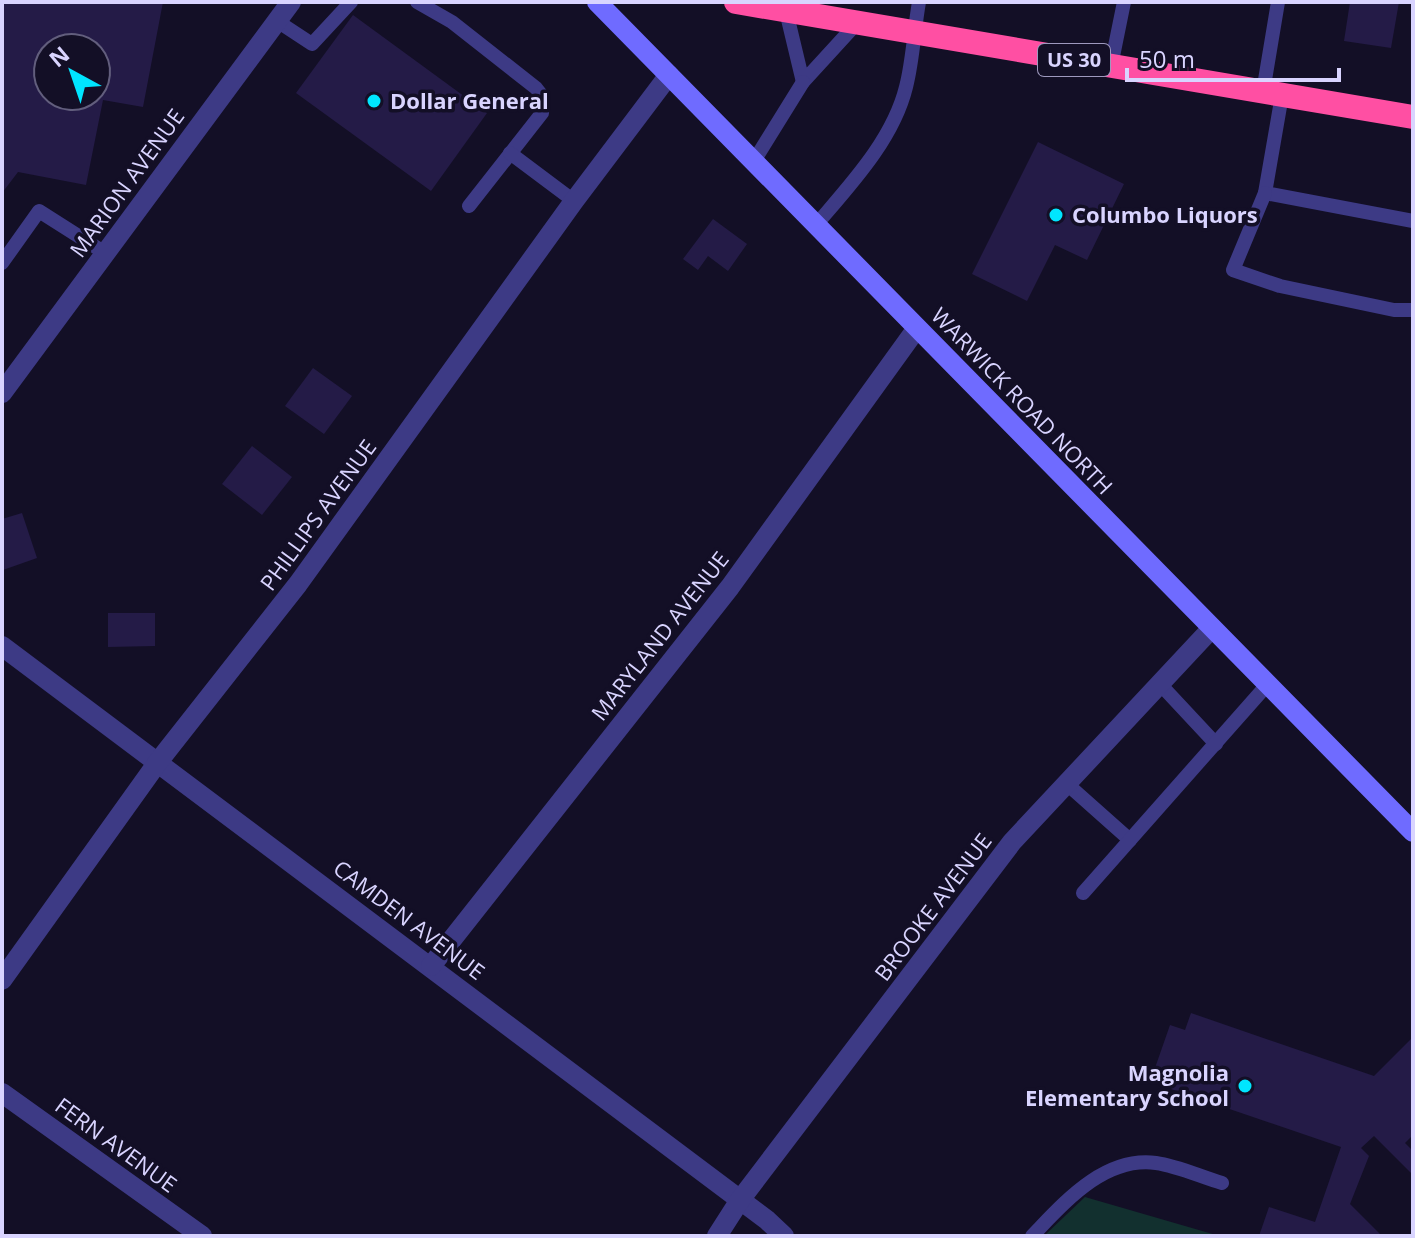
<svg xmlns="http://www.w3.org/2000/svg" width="1415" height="1238" viewBox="0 0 1415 1238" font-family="'Open Sans',sans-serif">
<rect width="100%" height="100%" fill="#130f26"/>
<!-- green -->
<path fill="#12302f" d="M1085 1197 1216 1235 1044 1236Z"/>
<!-- building -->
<g fill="#241b47" fill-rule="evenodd">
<path d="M2 2H163L143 107 103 100 86 185 18 172 2 193ZM48 48H96V96H48Z"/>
<path d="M1350 2H1399L1391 48 1344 41Z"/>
<path d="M353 15 487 113 431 191 296 93Z"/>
<path d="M1038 142 1124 184 1087 260 1055 245 1027 301 972 274Z"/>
<path d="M713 219 747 244 728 271 708 256 698 270 683 259Z"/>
<path d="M313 368 352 396 324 434 285 406Z"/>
<path d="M252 446 292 477 262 515 222 484Z"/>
<path d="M22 513 37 558 3 570 2 519Z"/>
<path d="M108 613H155V646L108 647Z"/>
<path d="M1191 1013 1374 1076 1413 1037V1135L1405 1143 1413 1151V1175L1374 1136 1361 1148 1369 1156 1350 1204 1382 1236H1259L1269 1207 1315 1222 1341 1147 1165 1087 1170 1073 1155 1068 1170 1025 1185 1030Z"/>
</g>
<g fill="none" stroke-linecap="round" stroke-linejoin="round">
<!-- lane -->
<g stroke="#3d3a85" stroke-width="14">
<path d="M417 2 452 22 536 88 543 97 542 113 469 206"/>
<path d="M786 11 803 82 857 23"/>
<path d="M277 21 312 44 351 2"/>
<path d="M1111 66 1124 2"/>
<path d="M1263 92 1278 2"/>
<path d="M1282 95 1265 193 1413 221"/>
<path d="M510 153 574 201"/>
<path d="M754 161 803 82"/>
<path d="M1265 193 1233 270 1280 286 1394 310H1413"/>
<path d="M816 225C850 185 893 140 906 87 913 60 914 30 919 2"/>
<path d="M2 263 39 211 105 253"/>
<path d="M1160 684 1216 744"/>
<path d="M1067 784 1130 840"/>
<path d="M1083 893 1267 685"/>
<path d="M1032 1236C1064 1203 1104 1156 1156 1163 1178 1166 1201 1177 1222 1183"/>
</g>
<!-- street -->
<g stroke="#3d3a85" stroke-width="20">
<path d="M2 393 291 2"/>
<path d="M2 646 767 1220 784 1236"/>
<path d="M431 966 730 587 917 328"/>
<path d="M2 980 158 762 298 584 574 201 669 75"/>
<path d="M2 1093 202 1236"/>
<path d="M717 1236 740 1200 1012 842 1212 628"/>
</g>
<!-- secondary -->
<path stroke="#6f6bff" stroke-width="20" d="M597 2 1413 832"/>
<!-- highway -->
<path stroke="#ff4fa3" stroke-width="24" d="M736 2 1413 117"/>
</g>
<!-- markers -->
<g fill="#00e5ff" stroke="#130f26" stroke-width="3">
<circle cx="374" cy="101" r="8"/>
<circle cx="1056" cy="215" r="8"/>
<circle cx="1245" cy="1086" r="8"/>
</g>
<g text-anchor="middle" stroke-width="7" stroke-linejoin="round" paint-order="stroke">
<!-- shield labels -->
<rect fill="#130f26" stroke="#9e99be" stroke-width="2" x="1038" y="44" width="72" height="32" rx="6"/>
<g font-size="20" font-weight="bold" fill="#d9d4ff">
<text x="1074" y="67">US 30</text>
</g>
<!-- poi labels -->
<g font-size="22" font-weight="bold" fill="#d9d4ff" stroke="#130f26" text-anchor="start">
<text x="390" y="109">Dollar General</text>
<text x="1072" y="223">Columbo Liquors</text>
<text x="1229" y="1081" text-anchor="end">Magnolia<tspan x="1229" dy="25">Elementary School</tspan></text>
</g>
<!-- street labels -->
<g font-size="22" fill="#d9d4ff" stroke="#130f26">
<text transform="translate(127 183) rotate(-54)" y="8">MARION AVENUE</text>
<text transform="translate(1022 401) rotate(46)" y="8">WARWICK ROAD NORTH</text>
<text transform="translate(318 515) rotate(-54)" y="8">PHILLIPS AVENUE</text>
<text transform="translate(660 636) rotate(-52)" y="8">MARYLAND AVENUE</text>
<text transform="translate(933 907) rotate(-53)" y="8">BROOKE AVENUE</text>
<text transform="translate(409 920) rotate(37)" y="8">CAMDEN AVENUE</text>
<text transform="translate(116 1145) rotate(36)" y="8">FERN AVENUE</text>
</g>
</g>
<!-- border -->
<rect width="1415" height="1238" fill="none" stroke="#d9d4ff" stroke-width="8"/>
<!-- north arrow -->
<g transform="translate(72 72) rotate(320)"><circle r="38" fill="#130f26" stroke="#625e7d" stroke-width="2"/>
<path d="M0-6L14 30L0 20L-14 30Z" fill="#00e5ff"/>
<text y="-12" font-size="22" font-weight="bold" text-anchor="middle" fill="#d9d4ff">N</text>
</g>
<!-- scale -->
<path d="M1127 68v12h212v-12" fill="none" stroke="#d9d4ff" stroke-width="4"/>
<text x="1139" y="68" font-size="24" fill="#d9d4ff" stroke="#130f26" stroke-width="6" paint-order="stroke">50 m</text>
</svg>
